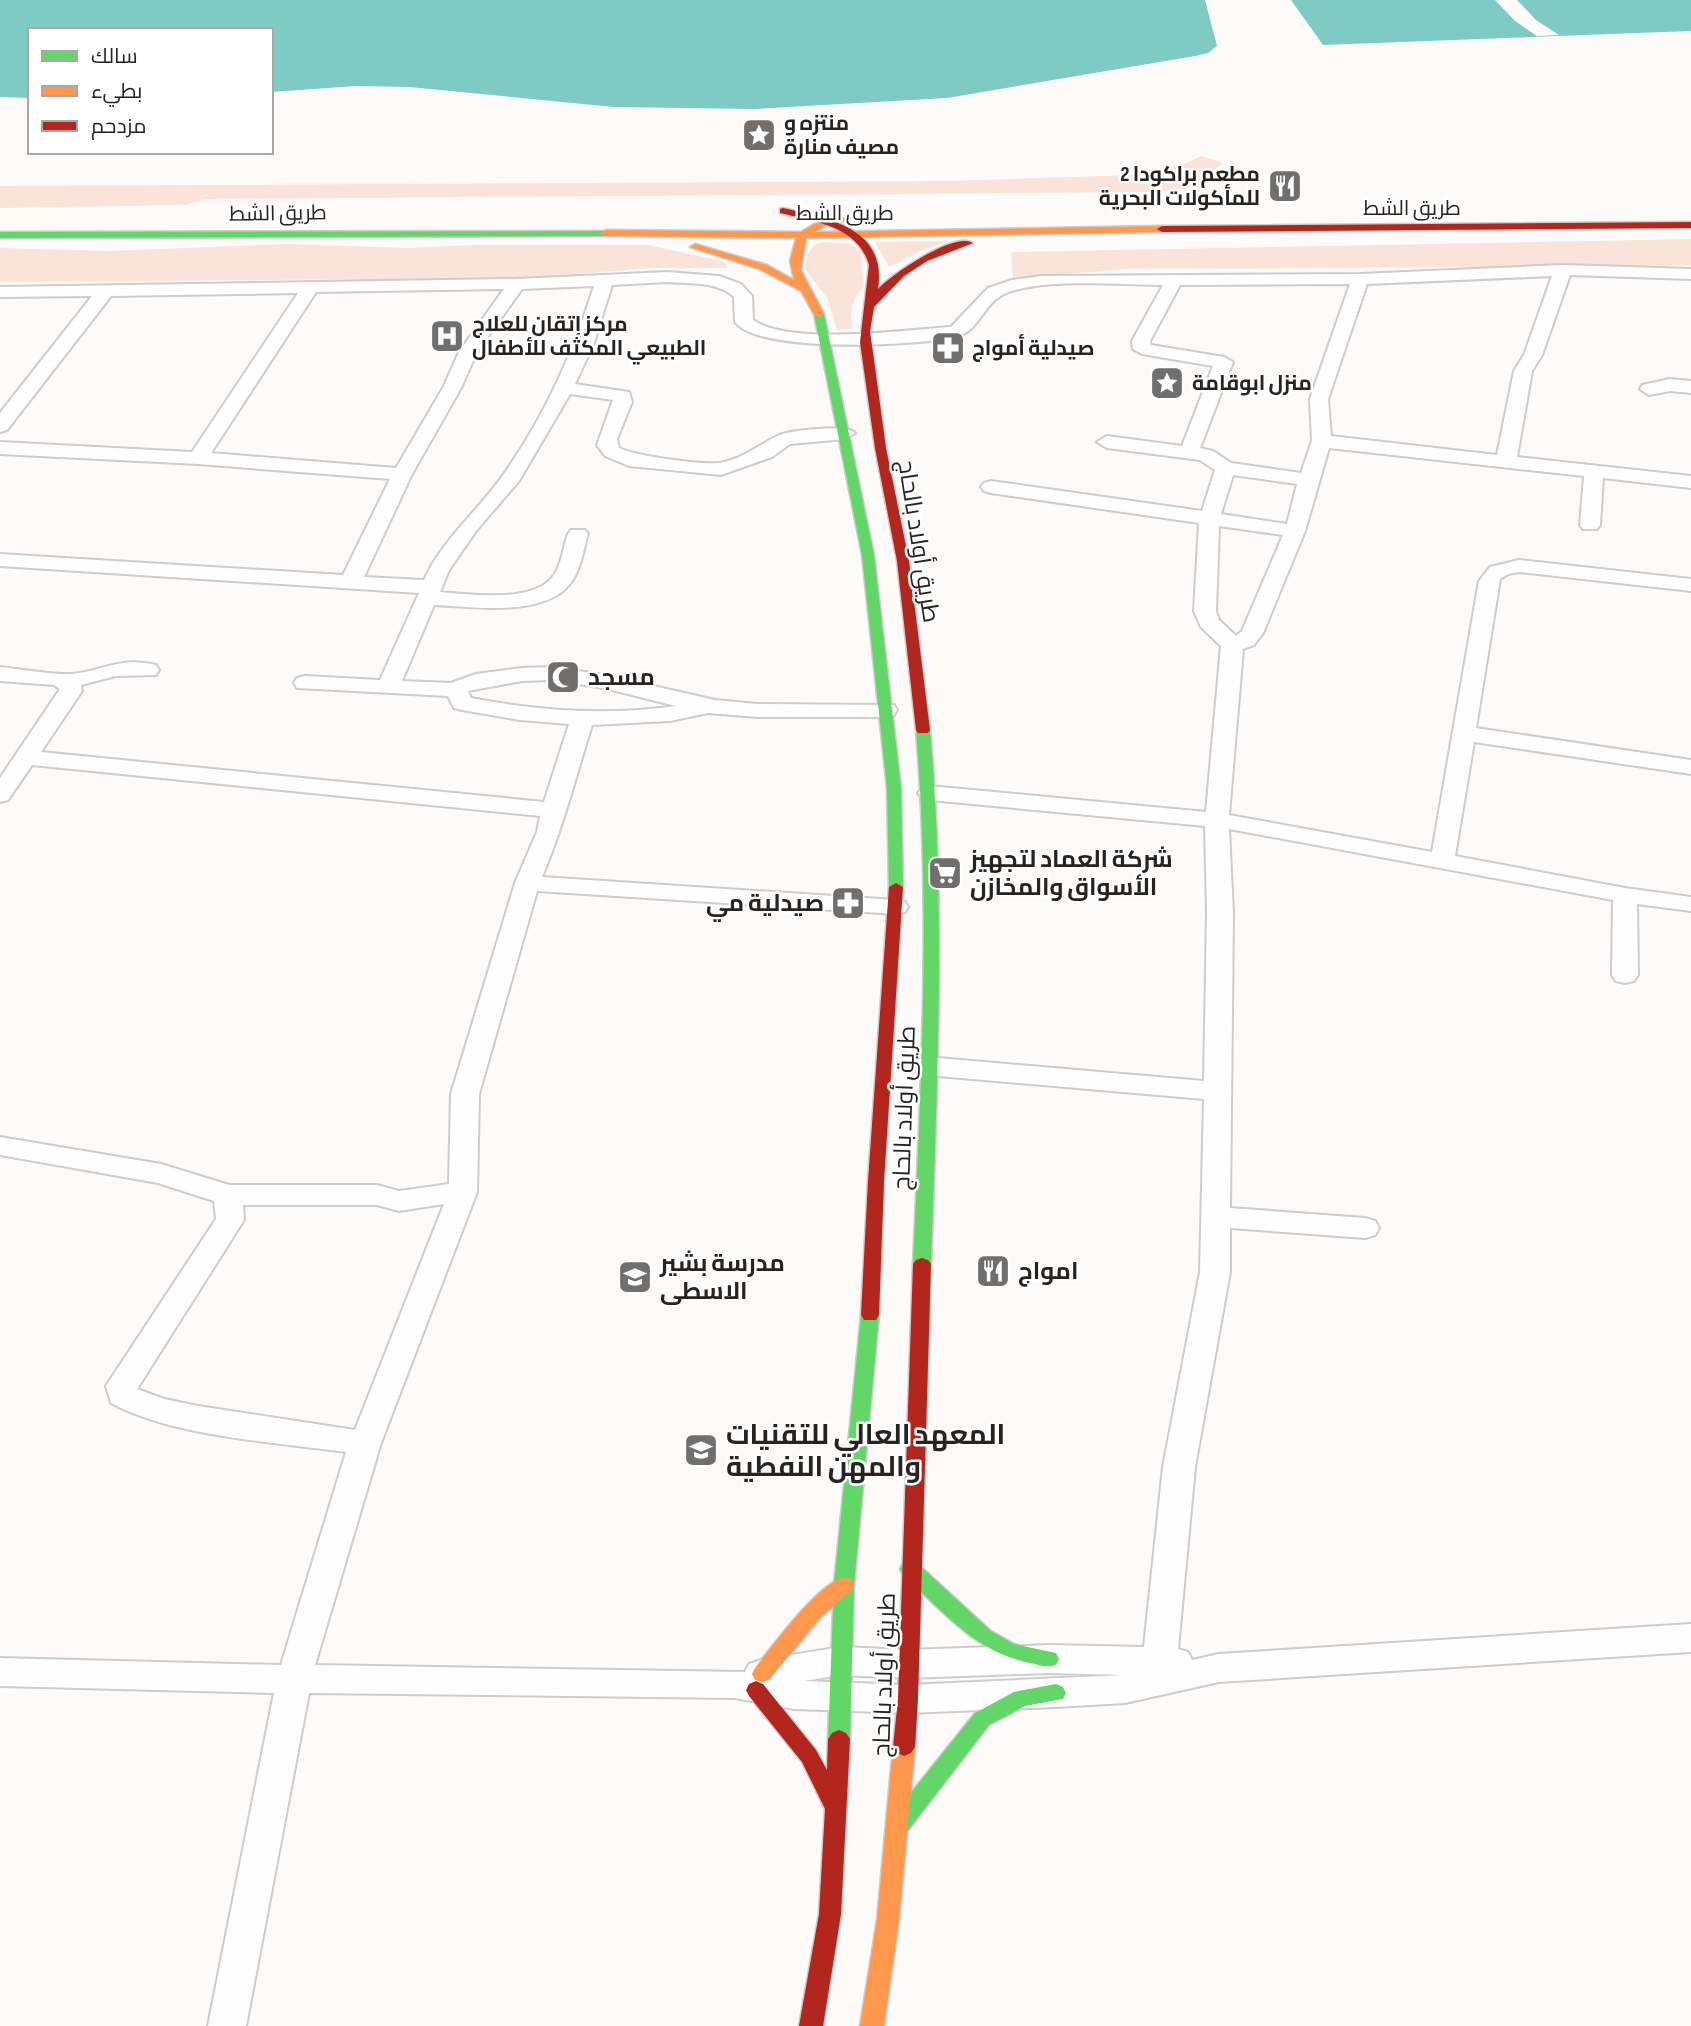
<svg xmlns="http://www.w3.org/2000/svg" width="1691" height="2026" viewBox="0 0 1691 2026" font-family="'Sofia Sans Condensed',Cairo,sans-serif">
<rect width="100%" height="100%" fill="#fdfbf9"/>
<!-- green -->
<g fill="#fae3d9">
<path d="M1201 156 1223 163 1192 188 1156 192 205 199 187 205 0 208V186L944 181 1133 175 1184 164Z"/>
<path d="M1691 239V265L1480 270 1478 267 1129 269 1013 278 1011 252Z"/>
<path d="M950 241 920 251 889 267 875 242Z"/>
<path d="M825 242 851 244 860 251 864 287C850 300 851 311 851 329L837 330 828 299 805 269 807 255 814 245Z"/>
<path d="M287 244 408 248 474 245H647L723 261 728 268H650L528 278 0 282V248L108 251Z"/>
</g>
<!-- water -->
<g fill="#7ecbc4">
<path d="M0 0H1205L1217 46 1208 53 1195 56 947 98 755 109 614 107 409 87 356 86 271 92V30H30V98L0 97Z"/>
<path d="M1291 0H1691V31L1323 45Z"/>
</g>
<!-- pier -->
<path fill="#fdfbf9" d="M1495 0H1517L1536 20 1559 35 1537 36 1515 21Z"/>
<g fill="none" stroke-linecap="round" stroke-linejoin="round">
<!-- street casing -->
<g stroke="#cfcccb" stroke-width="4">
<g id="street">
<path d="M1563 265 1691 269V279L1570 275 1542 355 1532 371 1517 457 1691 476V488L1603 478 1600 525 1597 529H1583L1580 525 1584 476 1329 448 1305 531 1263 633 1254 645 1243 649 1229 815 1432 852 1479 581 1490 567 1519 560 1691 579V591L1519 572 1508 574 1500 579 1476 728 1691 760V774L1474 742 1455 856 1625 888 1691 897V911L1637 904 1638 975 1634 981 1625 983 1616 981 1612 975 1613 900 1229 829 1233 913 1230 1208 1365 1218 1375 1221 1379 1228 1375 1235 1365 1238 1230 1228V1272L1195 1467 1178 1649 1188 1652 1192 1660 1219 1654 1691 1624V1652L1219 1682 1125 1703 1056 1707 908 1713 794 1709 735 1698 309 1693 246 2026H208L274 1693 0 1686V1658L281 1665 346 1452C275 1442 174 1437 111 1403L106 1386 216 1219 214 1201 158 1183 0 1155V1137L161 1164 229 1185H377L399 1191 449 1184 451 1094 515 883 537 832 540 816 32 765 8 800 0 802V778L60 689 54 685 0 681V667C19 669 54 675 70 674 103 672 118 656 156 665L159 670 156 675 116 676 81 685 82 691 41 752 544 802 569 724 520 720 462 710 454 708 448 696 297 688 294 683 297 678 305 676 380 680 419 593 0 566V554L343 575 390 479 198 464 0 454V442L192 452 298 293 111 296 7 430 0 432V413L92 296 0 297V287L517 279 667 272 719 276 741 284 752 296 753 320C790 346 904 330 951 327L988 288 1012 280 1041 276 1360 274ZM1552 276 1524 355 1514 371 1497 455 1331 436 1328 399 1367 284ZM667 282C689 284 718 281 734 297L735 322C760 354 921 346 960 336 979 328 984 305 1002 295 1037 277 1122 285 1163 285L1132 341 1133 349 1142 354 1213 366 1182 446 1107 436 1097 442 1107 448 1200 460 1215 470 1202 511 991 481 984 483 981 487 984 491 991 493 1199 523 1194 611 1201 627 1221 646 1206 812 930 786 922 788 918 793 922 798 930 800 1205 826 1207 913 1204 1081 927 1057 917 1060 914 1066 917 1072 927 1075 1204 1099 1200 1272 1163 1467 1144 1647 1049 1645 908 1650 841 1647 761 1660 749 1664 745 1672 315 1665 381 1443 477 1192 479 1094 537 891 896 914 905 912 908 907 905 902 896 900 542 877C563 827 576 776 592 725L670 721 708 713 757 717H886L894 715 897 710 894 705 757 704 715 700 605 675 551 667 522 668 476 674 451 683 402 681 434 605C473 607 542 617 569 585 581 571 583 550 588 534L585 530H571L568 534C563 547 562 564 554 575 535 604 469 594 440 592L449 570 476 531 519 481 570 394 613 400 597 445 605 456 629 466 721 475 772 457 790 444 845 439 855 433C848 424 788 430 777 436 759 445 741 460 719 463 701 465 635 456 619 448L617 439 632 402 629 392 575 384 594 343 612 285ZM1350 284 1310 399 1312 441 1301 473 1231 463 1213 451 1200 448 1233 362 1224 357 1151 345 1150 341 1180 285ZM594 286C573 353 543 420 501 478 476 513 442 540 424 580L364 577 412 474 461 388 477 352 522 289ZM504 289 459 352 443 388 396 468 211 453 316 292ZM1233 475 1297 484 1287 524 1221 514ZM1219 526 1283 535 1242 631 1236 636 1219 620 1216 611ZM551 680 604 688 676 706C608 716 538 711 471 698L468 691 522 681ZM444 1204 355 1430 198 1406 164 1399 137 1389 244 1220 243 1205H377L399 1211ZM1049 1673 1124 1675 908 1685 804 1681 841 1675 908 1678Z"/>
<path d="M1670 379 1691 381V393L1670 391 1649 395 1640 389 1642 385Z"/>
</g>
</g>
<!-- fast casing -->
<g stroke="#cfcccb" stroke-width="3">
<g id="fast">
<path d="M610 231 611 233 606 236 0 238V232Z"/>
<path d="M819 311 824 314 874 555 901 788 903 887 896 891 889 887 887 788 862 555 814 314Z"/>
<path d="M923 726 930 730C946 908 937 1086 931 1264L928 1268H916L913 1264C921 1086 931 908 916 730Z"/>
<path d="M870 1309 876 1310 879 1315 854 1585 850 1739 846 1745 839 1748 832 1745 828 1739 834 1585 861 1315 864 1310Z"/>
<path d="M910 1561 917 1563 991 1631 1014 1644 1056 1653 1059 1659 1056 1665C1047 1668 1039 1665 1030 1663 975 1652 943 1611 903 1575L900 1569 903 1563Z"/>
<path d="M1056 1684 1063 1687 1066 1693 1063 1699 1025 1706 989 1725 906 1833 898 1835 890 1833 887 1826 890 1819 975 1713 1014 1692Z"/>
</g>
</g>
<!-- slow casing -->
<g stroke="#cfcccb" stroke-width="3">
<g id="slow">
<path d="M840 216 845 219 844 221 828 224 815 232 1162 226 1167 229 1162 232 806 238 801 270 824 314 819 317 815 316 801 291 759 269 690 247 695 244 767 265 794 280 790 261 796 238 606 236 601 233 606 230 801 232 821 220Z"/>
<path d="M844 1577 851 1579 854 1585 851 1591 821 1617 769 1680 762 1682 755 1680 752 1674 755 1668C775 1643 815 1587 844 1577Z"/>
<path d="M904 1738 911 1741 915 1747 899 1920 884 2026H860L877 1920 893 1747 897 1741Z"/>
</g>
</g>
<!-- jam casing -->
<g stroke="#cfcccb" stroke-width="3">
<g id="jam">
<path d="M783 208C829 219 887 227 878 289 892 274 955 231 973 243L927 261 904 276 874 307 870 331 886 448 909 561 930 730 928 733H918L916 730 897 561 875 448 860 342 869 265C858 226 813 221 780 213V209Z"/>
<path d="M1691 222V228L1162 232 1157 229 1162 226Z"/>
<path d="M896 883 903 887 884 1181 879 1315 876 1320H864L861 1315 868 1181 889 887Z"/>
<path d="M922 1258 928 1260 931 1264 918 1699 915 1747 911 1753 904 1756 897 1753 893 1747 898 1699 913 1264 916 1260Z"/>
<path d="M756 1681 763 1684 816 1750 827 1770 828 1739 832 1733 839 1730 846 1733 850 1739 841 1914 823 2026H799L819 1914 825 1809 802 1762 749 1696 746 1690 749 1684Z"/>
</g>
</g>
<!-- street -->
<use href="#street" fill="#fffefe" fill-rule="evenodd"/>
<!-- fast -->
<use href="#fast" fill="#63d668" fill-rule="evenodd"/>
<!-- slow -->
<use href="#slow" fill="#ff974d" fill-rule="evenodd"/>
<!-- jam -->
<use href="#jam" fill="#b3261e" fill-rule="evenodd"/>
</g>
<!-- icons -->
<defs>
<g id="sight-square" transform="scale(1.75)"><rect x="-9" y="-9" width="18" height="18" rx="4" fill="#716f6d" stroke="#fff"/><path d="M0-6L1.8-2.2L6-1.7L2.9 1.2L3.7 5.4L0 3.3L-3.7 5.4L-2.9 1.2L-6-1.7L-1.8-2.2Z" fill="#fff"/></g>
<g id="restaurant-square" transform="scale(1.75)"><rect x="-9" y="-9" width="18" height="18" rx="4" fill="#716f6d" stroke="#fff"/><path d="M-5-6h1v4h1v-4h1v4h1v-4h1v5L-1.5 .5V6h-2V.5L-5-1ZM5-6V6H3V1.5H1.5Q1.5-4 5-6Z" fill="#fff"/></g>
<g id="hospital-square" transform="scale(1.75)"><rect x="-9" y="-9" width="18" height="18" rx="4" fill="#716f6d" stroke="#fff"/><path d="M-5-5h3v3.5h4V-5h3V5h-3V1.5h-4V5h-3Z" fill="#fff"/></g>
<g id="pharmacy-square" transform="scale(1.75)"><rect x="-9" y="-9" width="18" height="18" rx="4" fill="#716f6d" stroke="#fff"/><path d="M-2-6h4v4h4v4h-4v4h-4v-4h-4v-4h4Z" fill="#fff"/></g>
<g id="mosque-square" transform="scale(1.75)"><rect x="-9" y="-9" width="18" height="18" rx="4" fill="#716f6d" stroke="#fff"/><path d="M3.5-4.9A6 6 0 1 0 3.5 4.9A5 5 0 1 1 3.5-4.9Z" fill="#fff"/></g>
<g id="supermarket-square" transform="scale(1.75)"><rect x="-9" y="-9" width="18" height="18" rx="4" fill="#716f6d" stroke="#fff"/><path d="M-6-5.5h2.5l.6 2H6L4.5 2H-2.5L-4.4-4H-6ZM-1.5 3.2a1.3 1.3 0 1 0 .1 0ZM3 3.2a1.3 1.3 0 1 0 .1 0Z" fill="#fff"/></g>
<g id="school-square" transform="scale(1.75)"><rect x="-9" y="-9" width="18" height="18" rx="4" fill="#716f6d" stroke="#fff"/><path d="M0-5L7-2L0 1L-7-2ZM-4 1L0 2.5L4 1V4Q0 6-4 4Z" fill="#fff"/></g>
<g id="university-square" transform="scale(1.75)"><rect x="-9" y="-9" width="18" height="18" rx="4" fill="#716f6d" stroke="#fff"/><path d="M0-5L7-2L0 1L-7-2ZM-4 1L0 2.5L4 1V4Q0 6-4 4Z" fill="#fff"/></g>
</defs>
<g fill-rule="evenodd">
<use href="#sight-square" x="759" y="135"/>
<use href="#restaurant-square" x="1285" y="186"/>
<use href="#hospital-square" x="447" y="336"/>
<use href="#pharmacy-square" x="948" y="348"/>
<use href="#sight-square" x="1167" y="383"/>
<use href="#mosque-square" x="563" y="677"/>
<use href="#supermarket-square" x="945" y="873"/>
<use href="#pharmacy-square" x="848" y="903"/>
<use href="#restaurant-square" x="993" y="1271"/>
<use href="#school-square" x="635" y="1277"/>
<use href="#university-square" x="701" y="1450"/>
</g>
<g text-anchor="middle" stroke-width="5" stroke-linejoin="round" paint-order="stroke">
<!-- far-poi labels -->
<g font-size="21" font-weight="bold" fill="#262321" stroke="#fff" text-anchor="start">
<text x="784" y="130">منتزه و<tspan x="784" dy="24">مصيف منارة</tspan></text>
<text x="1260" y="181" text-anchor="end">مطعم براكودا 2<tspan x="1260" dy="24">للمأكولات البحرية</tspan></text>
<text x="472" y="331">مركز إتقان للعلاج<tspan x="472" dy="24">الطبيعي المكثف للأطفال</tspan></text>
<text x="972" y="355">صيدلية أمواج</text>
<text x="1192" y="390">منزل ابوقامة</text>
</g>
<!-- far-street labels -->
<g font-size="21" fill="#262321" stroke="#fff">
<text x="1412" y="215">طريق الشط</text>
<text transform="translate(278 213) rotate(-1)" y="7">طريق الشط</text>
<text x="845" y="220">طريق الشط</text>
</g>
<!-- street labels -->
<g font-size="24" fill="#262321" stroke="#fff">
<text transform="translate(919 541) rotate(81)" y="8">طريق أولاد بالحاج</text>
<text transform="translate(904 1108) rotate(-88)" y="8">طريق أولاد بالحاج</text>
<text transform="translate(884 1675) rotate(-88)" y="8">طريق أولاد بالحاج</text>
</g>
<!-- poi labels -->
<g font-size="24" font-weight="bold" fill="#262321" stroke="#fff" text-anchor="start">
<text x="588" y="685">مسجد</text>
<text x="970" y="867">شركة العماد لتجهيز<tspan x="970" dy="28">الأسواق والمخازن</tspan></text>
<text x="824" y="911" text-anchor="end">صيدلية مي</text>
<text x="660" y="1271">مدرسة بشير<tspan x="660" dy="28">الاسطى</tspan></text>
<text x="1018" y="1279">امواج</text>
</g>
<!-- near-poi labels -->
<g font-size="28" font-weight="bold" fill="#262321" stroke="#fff" text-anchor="start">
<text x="726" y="1444">المعهد العالي للتقنيات<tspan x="726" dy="32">والمهن النفطية</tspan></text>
</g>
</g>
<!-- legend -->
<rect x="28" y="28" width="245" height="126" fill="#ffffff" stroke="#a8a7a6" stroke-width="2"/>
<rect x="42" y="51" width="35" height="10" fill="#63d668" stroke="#a8a7a6" stroke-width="2"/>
<text x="91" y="63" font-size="21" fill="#262321">سالك</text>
<rect x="42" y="86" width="35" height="10" fill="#ff974d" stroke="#a8a7a6" stroke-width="2"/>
<text x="91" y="98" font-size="21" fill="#262321">بطيء</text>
<rect x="42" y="121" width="35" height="10" fill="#b3261e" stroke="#a8a7a6" stroke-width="2"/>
<text x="91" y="133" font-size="21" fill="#262321">مزدحم</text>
</svg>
